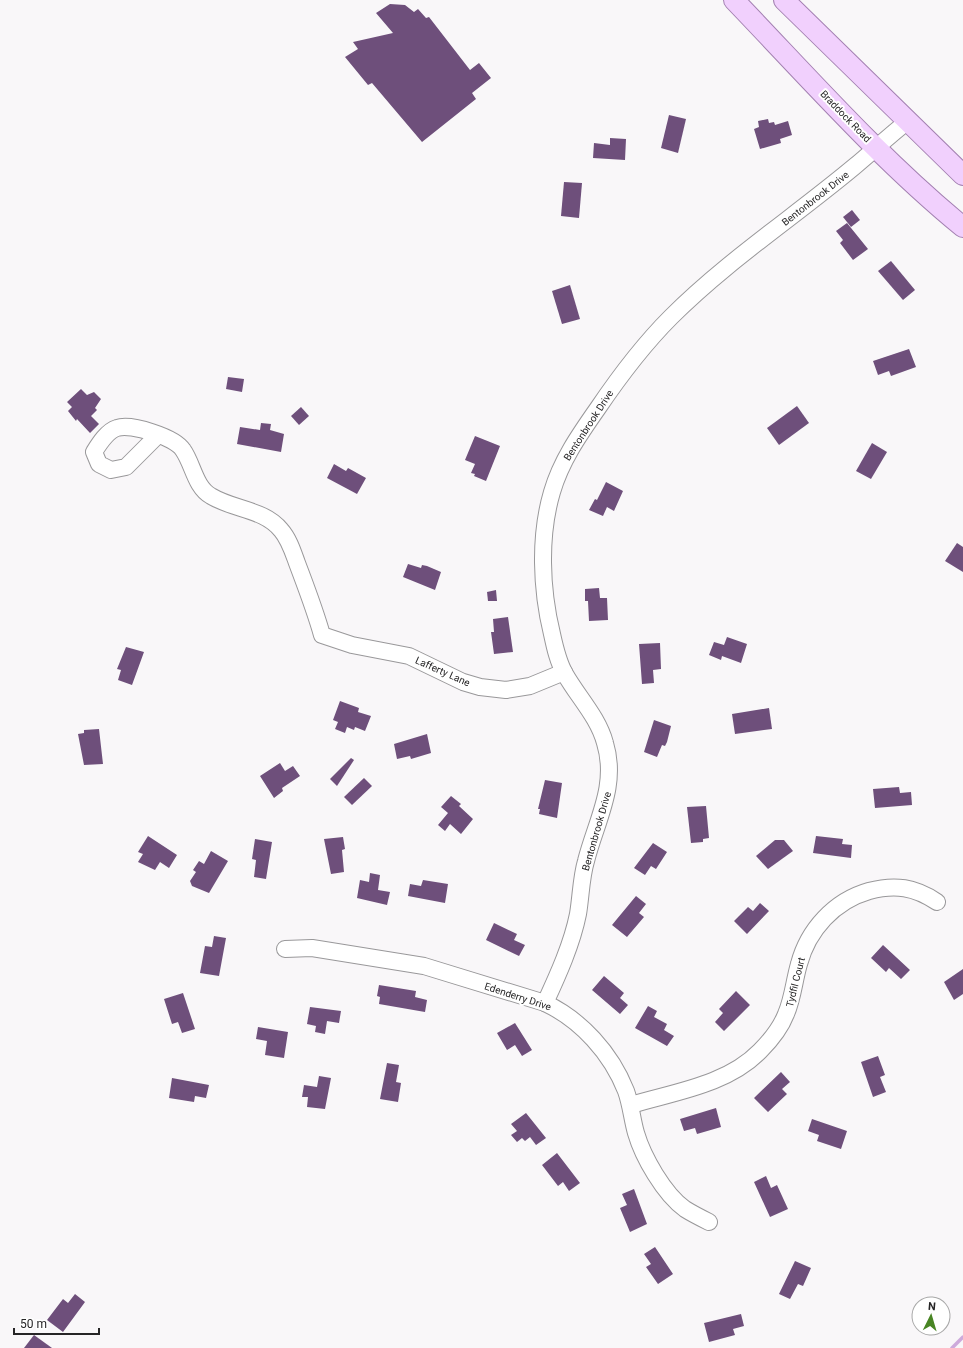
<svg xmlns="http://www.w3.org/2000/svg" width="963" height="1348" viewBox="0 0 963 1348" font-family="Roboto,sans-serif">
<rect width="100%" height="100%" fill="#f9f7f9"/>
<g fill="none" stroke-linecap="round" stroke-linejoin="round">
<!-- stream -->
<path stroke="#cdaadb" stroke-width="3.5" d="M952 1348 963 1337"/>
</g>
<!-- building -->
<g fill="#6e4f7b">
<path d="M390 4 405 5 414 12 418 9 426 18 429 17 470 70 479 63 491 78 472 93 476 99 422 142 372 83 368 85 345 57 358 49 353 42 393 33 376 13Z"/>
<path d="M669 115 686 119 678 153 661 148Z"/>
<path d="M768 119 769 123 774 122 775 125 788 121 792 135 780 139 781 143 760 149 754 129 759 127 758 121Z"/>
<path d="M610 138 626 139 625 160 593 158 594 143 610 145Z"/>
<path d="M564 182 582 183 579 218 561 216Z"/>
<path d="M852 210 860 220 851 227 843 217Z"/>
<path d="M847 223 868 249 853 260 840 243 843 240 836 231Z"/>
<path d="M891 261 915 290 903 300 878 271Z"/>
<path d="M570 285 580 319 562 324 552 291Z"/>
<path d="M909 349 916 367 891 376 889 371 878 375 873 361Z"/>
<path d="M228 377 244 379 242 392 226 389Z"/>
<path d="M81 389 87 395 94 392 101 399 95 408 97 410 91 416 99 424 90 433 77 419 76 421 68 411 72 407 67 402Z"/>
<path d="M797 406 809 423 779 445 767 428Z"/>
<path d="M301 407 309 416 299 425 291 416Z"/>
<path d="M261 423 271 424 270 430 284 434 281 452 237 444 240 427 260 430Z"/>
<path d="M475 436 500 446 486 481 474 476 475 474 471 473 475 464 465 460Z"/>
<path d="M872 443 887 452 871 479 856 471Z"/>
<path d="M334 464 346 471 348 468 366 478 357 494 327 478Z"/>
<path d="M606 482 623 491 614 511 607 507 603 516 589 510 595 499 597 500Z"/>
<path d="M957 543 963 547V572L945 561Z"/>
<path d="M408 564 421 568 422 565 427 566 441 572 435 590 403 577Z"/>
<path d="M599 588 600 598H607L608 620 589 621 588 601H585V589Z"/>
<path d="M496 590 497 601H488L487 592Z"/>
<path d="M508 617 513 652 494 654 491 632H494L493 619Z"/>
<path d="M727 637 747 644 741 663 722 656 721 660 709 655 714 642 724 645Z"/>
<path d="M660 643 661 669 653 670 654 683 642 684 639 644Z"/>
<path d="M126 647 144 652 132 685 118 680 121 670 117 669Z"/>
<path d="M340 701 359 708 358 712 371 716 365 731 355 727 354 730 347 727 345 733 335 729 338 722 333 720Z"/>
<path d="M769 708 772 729 735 734 732 714Z"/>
<path d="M654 720 671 726 667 742 665 746 662 745 657 757 644 752Z"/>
<path d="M99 729 103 764 84 765 78 734 84 733V730Z"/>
<path d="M427 734 431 753 411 759 410 756 397 759 394 744Z"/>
<path d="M351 758 354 760 337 786 330 779Z"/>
<path d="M280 763 285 771 293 766 300 776 282 788 283 791 274 798 260 776Z"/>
<path d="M364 778 372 786 352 805 344 797Z"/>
<path d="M545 780 562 783 557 818 539 814 540 809H538Z"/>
<path d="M899 787 900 793 911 792 912 805 875 808 873 789Z"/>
<path d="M451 796 461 804 459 806 473 819 461 834 450 824 445 831 438 825 448 813 441 807Z"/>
<path d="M706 806 709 838 703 839V842L691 843 687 807Z"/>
<path d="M148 836 177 855 169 868 160 862 155 870 138 862 143 854 138 852Z"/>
<path d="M816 836 843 839 842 844 852 845 851 858 813 853Z"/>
<path d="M343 837 345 849 342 850 344 872 331 874 324 839Z"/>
<path d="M255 839 272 842 266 879 254 877 256 860 252 859Z"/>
<path d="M775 840H784L793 851 768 869 756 856Z"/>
<path d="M653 843 667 852 656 869 651 866 645 875 634 868Z"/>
<path d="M211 851 228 861 209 893 192 886 190 881 196 872 193 870 199 861 204 864Z"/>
<path d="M370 873 380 875 378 890 390 892 387 905 357 898 360 880 369 882Z"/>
<path d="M423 880 448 884 445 903 408 896 410 884 421 886Z"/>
<path d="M636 896 646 904 639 913 644 917 627 937 612 925Z"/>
<path d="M760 903 769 911 747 934 734 921 748 907 753 911Z"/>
<path d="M494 923 517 934 514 940 525 945 519 956 486 940Z"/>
<path d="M214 936 226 938 219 976 200 973 205 946 212 947Z"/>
<path d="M883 945 910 970 901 979 889 968 886 972 871 958Z"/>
<path d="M963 969V994L954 1000 944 982Z"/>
<path d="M604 976 624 993 620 998 628 1005 620 1014 592 990Z"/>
<path d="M379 985 416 991 415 997 427 1000 425 1012 379 1004 380 997 377 996Z"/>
<path d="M736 991 750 1005 724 1031 715 1022 723 1013 719 1009Z"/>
<path d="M183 993 195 1029 182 1033 178 1022 172 1024 164 999Z"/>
<path d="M648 1006 657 1011 654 1017 667 1024 664 1030 674 1036 667 1046 635 1028Z"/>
<path d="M310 1007 341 1011 339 1023 327 1021 325 1034 315 1032 316 1026 307 1024Z"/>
<path d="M515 1023 532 1050 522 1056 515 1045 507 1050 497 1033Z"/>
<path d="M258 1027 288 1032 284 1058 265 1055 267 1041 256 1039Z"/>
<path d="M878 1056 885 1075 880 1077 886 1092 873 1097 861 1062Z"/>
<path d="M387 1063 399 1065 396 1082 401 1083 398 1102 380 1099Z"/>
<path d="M781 1072 790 1082 782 1089 787 1094 768 1112 754 1098Z"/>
<path d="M319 1076 331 1078 325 1109 307 1107 308 1097H302L304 1085 317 1087Z"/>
<path d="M172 1078 209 1085 206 1098 195 1096 194 1102 169 1098Z"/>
<path d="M716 1108 721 1127 697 1134 695 1128 684 1131 680 1119Z"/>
<path d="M526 1113 546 1138 536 1145 530 1137 525 1141 522 1138 517 1142 511 1135 517 1131 511 1124Z"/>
<path d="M812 1119 847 1131 841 1149 817 1141 819 1135 808 1131Z"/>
<path d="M557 1153 580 1183 569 1191 563 1182 558 1186 542 1165Z"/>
<path d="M766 1176 771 1188 777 1185 788 1209 770 1217 754 1182Z"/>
<path d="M634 1189 647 1224 630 1232 620 1208 627 1205 622 1194Z"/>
<path d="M655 1247 673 1274 658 1284 646 1267 651 1264 644 1254Z"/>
<path d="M795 1261 811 1268 803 1286 798 1284 790 1299 779 1294Z"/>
<path d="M75 1294 85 1302 63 1332 47 1320 63 1299 68 1303Z"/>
<path d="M741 1314 744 1326 733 1329 735 1335 709 1342 704 1323Z"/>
<path d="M34 1335 52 1348H24Z"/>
</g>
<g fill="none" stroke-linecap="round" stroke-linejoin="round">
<!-- minor casing -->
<g stroke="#99989a" stroke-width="18">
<g id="minor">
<path d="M158 435 126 467 111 470 99 464 94 452C99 444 107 431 117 428 131 423 175 437 183 450 193 464 195 487 211 496 234 510 264 509 281 530 289 539 293 552 297 563 306 587 315 610 322 635L352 645 409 656 463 682 480 687 506 690 530 686 564 672"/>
<path d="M285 949 312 948 424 966 545 1003C581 1020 611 1053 626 1091 631 1105 632 1119 636 1133 643 1157 664 1194 685 1209 693 1214 701 1218 709 1222"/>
<path d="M545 1003C558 975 572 944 578 914 581 896 581 878 586 861 596 821 618 786 605 743 598 717 578 697 565 674 558 662 555 648 552 634 541 589 539 536 552 492 561 461 579 435 598 408 619 377 643 345 671 317 727 261 794 217 855 166 873 151 890 135 908 121"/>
<path d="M631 1105C674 1092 727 1085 760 1051 770 1041 781 1027 786 1014 793 998 794 981 799 964 808 930 834 901 869 891 895 884 915 887 937 902"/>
</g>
</g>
<!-- major casing -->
<g stroke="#a380b1" stroke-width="22">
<g id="major">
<path d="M734 0C808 77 880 159 963 227"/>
<path d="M784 0 963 175"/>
</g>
</g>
<!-- minor -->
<use href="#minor" stroke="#fff" stroke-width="16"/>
<!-- major -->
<use href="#major" stroke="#f1d0fd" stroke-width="20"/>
</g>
<g text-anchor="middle" stroke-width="4" stroke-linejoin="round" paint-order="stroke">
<!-- street labels -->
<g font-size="10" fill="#262526" stroke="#fff">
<text transform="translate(846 116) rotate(46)" y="4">Braddock Road</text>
<text transform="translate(815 198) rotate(-38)" y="4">Bentonbrook Drive</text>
<text transform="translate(588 425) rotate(-57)" y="4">Bentonbrook Drive</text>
<text transform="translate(443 671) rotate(24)" y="4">Lafferty Lane</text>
<text transform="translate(596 831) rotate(-74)" y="4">Bentonbrook Drive</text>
<text transform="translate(795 982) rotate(-76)" y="4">Tydfil Court</text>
<text transform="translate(518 996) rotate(18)" y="4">Edenderry Drive</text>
</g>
</g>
<!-- north arrow -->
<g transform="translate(931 1316) rotate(5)"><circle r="19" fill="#ffffff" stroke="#a8a8a8"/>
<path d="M0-3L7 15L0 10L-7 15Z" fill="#488523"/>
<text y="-6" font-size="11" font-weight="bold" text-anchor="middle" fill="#262526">N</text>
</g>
<!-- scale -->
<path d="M14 1328v6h85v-6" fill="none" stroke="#262526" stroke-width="2"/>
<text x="20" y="1328" font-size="12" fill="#262526" stroke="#ffffff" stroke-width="3" paint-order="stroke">50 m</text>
</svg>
